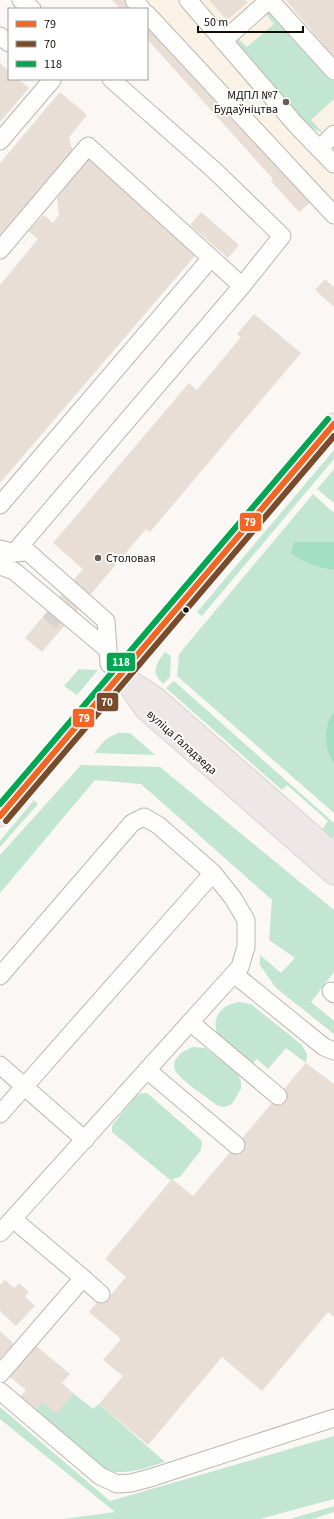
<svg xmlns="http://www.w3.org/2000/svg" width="334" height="1519" viewBox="0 0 334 1519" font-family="'Source Sans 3',sans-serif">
<rect width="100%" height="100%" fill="#faf7f4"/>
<!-- education -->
<path fill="#f9f2e5" d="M142 0H334V204Z"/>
<!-- green -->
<g fill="#c3e6d2">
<path d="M270 9 279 18 334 81V99L311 120 323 133 307 126 235 44 237 37 247 47 274 24 264 12Z"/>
<path d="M334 450V459L202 616 197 612Z"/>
<path d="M334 469V503L317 489Z"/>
<path d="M313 494 334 513V813L177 676 179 654Z"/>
<path d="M165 652 171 656 170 677 163 684C151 672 155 665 165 652Z"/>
<path d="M79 669 98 670 77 695 64 686Z"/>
<path d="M174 681 334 823V836L332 838 322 830 328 821 287 785 282 790 166 688Z"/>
<path d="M118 733H130L155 755 94 753 106 739Z"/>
<path d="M81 765 160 767 334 910V972L311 1002 334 1021V1034L276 988 260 965V955L281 973 295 958 269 940 272 900 141 784 95 780 0 893V855Z"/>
<path d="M34 800 38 804 0 847V841Z"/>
<path d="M239 1002 251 1004 302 1045 307 1054 306 1063 286 1048 268 1069 257 1059 251 1065C236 1053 209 1039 217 1017 221 1007 229 1004 239 1002Z"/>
<path d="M193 1047 205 1048 238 1074 241 1081V1089L236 1097 232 1104 225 1107 218 1106C209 1099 181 1080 176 1072 169 1060 183 1050 193 1047Z"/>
<path d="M142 1093H147L202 1141 201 1150 180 1177 170 1180 112 1132V1126L114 1123 136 1096Z"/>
<path d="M73 1393 93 1409 99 1404 165 1462C146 1468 128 1475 107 1471L35 1411 42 1402 56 1413Z"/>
<path d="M0 1407 110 1501 334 1436V1499L260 1519H63L115 1512 0 1419Z"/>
<path d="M334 1506V1512L313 1519H290Z"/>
</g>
<!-- forest -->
<g fill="#a3dfc2">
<path d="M294 542H334V570C317 567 304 563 291 553Z"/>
<path d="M334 712V763C324 751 323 725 334 712Z"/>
</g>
<!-- building -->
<g fill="#e8ded5">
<path d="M112 0H130L138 9H120Z"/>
<path d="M209 0H245L248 2 227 20Z"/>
<path d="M286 0H334V57Z"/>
<path d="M147 19 311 202 299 212 271 181 273 179 147 39Z"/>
<path d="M0 63 9 71V79H18L29 88 0 122Z"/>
<path d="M60 92 87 115 69 137 73 152 5 234 0 235V163Z"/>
<path d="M88 158 198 252 0 483V285L38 239 28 231 44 215 53 223 59 215 57 198Z"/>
<path d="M201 212 239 245 228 258 190 225Z"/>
<path d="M325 279 334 287V307L315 290Z"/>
<path d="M254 314 301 353 150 532 146 529 42 652 25 638 83 569 53 543 189 383 197 390 241 337 237 334Z"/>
<path d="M306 1063 334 1084V1317L328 1312 262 1391 222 1357 148 1445 99 1404 123 1376 103 1360 121 1339 89 1312 99 1300 103 1304 126 1277 105 1259 172 1179 193 1196Z"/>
<path d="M5 1280 14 1288 19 1283 29 1292 25 1297 35 1306 16 1326 0 1311V1285Z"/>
<path d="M0 1331 14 1344 0 1359Z"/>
<path d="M35 1345 70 1374 62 1383 73 1393 56 1414 42 1402 35 1411 20 1397 26 1390 9 1376Z"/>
</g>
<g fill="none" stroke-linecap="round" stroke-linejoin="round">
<!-- minor-tunnel -->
<path stroke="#d7d4d0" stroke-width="17" stroke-dasharray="17 8" stroke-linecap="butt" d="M48 611 65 625"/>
<!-- minor casing -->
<g stroke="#bcb7b3" stroke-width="19">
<g id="minor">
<path d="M21 0 32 9"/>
<path d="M134 0 142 9"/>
<path d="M188 0 297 126 334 164"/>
<path d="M270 0 334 71"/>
<path d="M147 14 334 215"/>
<path d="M0 36 9 43"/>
<path d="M223 41 269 0"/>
<path d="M111 79 215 171 282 236 242 286"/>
<path d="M0 141 52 80 51 79"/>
<path d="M319 149 334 134"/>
<path d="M0 250 88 146 242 286 14 553"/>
<path d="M0 505 211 258"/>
<path d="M0 549 14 553 28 552 106 621 109 664"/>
<path d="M0 566 14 571 108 650"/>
<path d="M234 974 324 1047 334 1051"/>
<path d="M0 976 132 823 144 817 158 825 213 873 233 898 246 920V947L240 967 0 1233"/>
<path d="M331 991 334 994"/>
<path d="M190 1022 278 1096"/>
<path d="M0 1065 85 1140"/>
<path d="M147 1070 236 1145"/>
<path d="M0 1114 213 873"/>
<path d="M83 1278 101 1294"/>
<path d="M0 1374 83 1278 13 1219"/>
<path d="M0 1391 100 1476 117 1484 131 1483 150 1478 334 1418"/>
</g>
</g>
<!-- major casing -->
<g stroke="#d7d5d3" stroke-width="23">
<g id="major">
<path d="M122 675 145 709 334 874"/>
<path d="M130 681 156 698 334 854"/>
<path d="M0 816 334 424"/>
</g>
</g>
<!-- minor -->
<use href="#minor" stroke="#fefefd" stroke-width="17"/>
<!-- major -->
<use href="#major" stroke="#eee7e7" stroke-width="21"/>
<!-- bus-1 casing -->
<g stroke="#fff" stroke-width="9">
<path id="bus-1" d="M0 816 334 424"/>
</g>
<!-- bus-2 casing -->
<g stroke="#fff" stroke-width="9">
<path id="bus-2" d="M6 821 334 436"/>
</g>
<!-- bus-3 casing -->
<g stroke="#fff" stroke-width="9">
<path id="bus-3" d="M0 804 328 419"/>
</g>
<!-- bus-1 -->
<use href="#bus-1" stroke="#f26522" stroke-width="6"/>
<!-- bus-2 -->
<use href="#bus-2" stroke="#7a4b2a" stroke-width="6"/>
<!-- bus-3 -->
<use href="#bus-3" stroke="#00a651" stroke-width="6"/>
</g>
<!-- markers -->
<g fill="#635e5a" stroke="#fff" stroke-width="1.5">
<circle cx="286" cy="102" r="4"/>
<circle cx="98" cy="558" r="4"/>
</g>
<circle fill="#120c07" stroke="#fff" stroke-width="1.5" cx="186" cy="610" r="3.5"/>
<g text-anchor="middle" stroke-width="3.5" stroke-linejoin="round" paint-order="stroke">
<!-- poi labels -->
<g font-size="12" fill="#120c07" stroke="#fff" text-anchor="end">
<text x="278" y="99">МДПЛ №7<tspan x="278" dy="14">Будаўніцтва</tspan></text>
<text x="106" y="562" text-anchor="start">Столовая</text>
</g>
<!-- street labels -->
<g font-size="12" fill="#120c07" stroke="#fff">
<text transform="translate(182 742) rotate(42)" y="4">вуліца Галадзеда</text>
</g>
</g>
<g stroke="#fff" stroke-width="1.5">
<rect x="239" y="512" width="23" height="20" rx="4" fill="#f26522"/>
<rect x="106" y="652" width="30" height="20" rx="4" fill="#00a651"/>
<rect x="96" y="692" width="23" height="20" rx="4" fill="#7a4b2a"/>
<rect x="72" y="708" width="23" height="20" rx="4" fill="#f26522"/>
</g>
<g font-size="11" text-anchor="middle" font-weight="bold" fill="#fff">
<text x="250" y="526">79</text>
<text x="121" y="666">118</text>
<text x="107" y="706">70</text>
<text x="84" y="722">79</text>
</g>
<!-- legend -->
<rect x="8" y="8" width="140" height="72" fill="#ffffff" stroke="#a09e9c"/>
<rect x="16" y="21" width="20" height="6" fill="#f26522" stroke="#a09e9c"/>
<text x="44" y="28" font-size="12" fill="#120c07">79</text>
<rect x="16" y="41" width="20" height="6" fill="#7a4b2a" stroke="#a09e9c"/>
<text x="44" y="48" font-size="12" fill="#120c07">70</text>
<rect x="16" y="61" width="20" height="6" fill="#00a651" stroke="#a09e9c"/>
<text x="44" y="68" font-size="12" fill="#120c07">118</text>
<!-- scale -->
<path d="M198 26v6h105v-6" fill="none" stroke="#120c07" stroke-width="2"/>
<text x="204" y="26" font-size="12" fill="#120c07" stroke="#ffffff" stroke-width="3" paint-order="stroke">50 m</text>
</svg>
